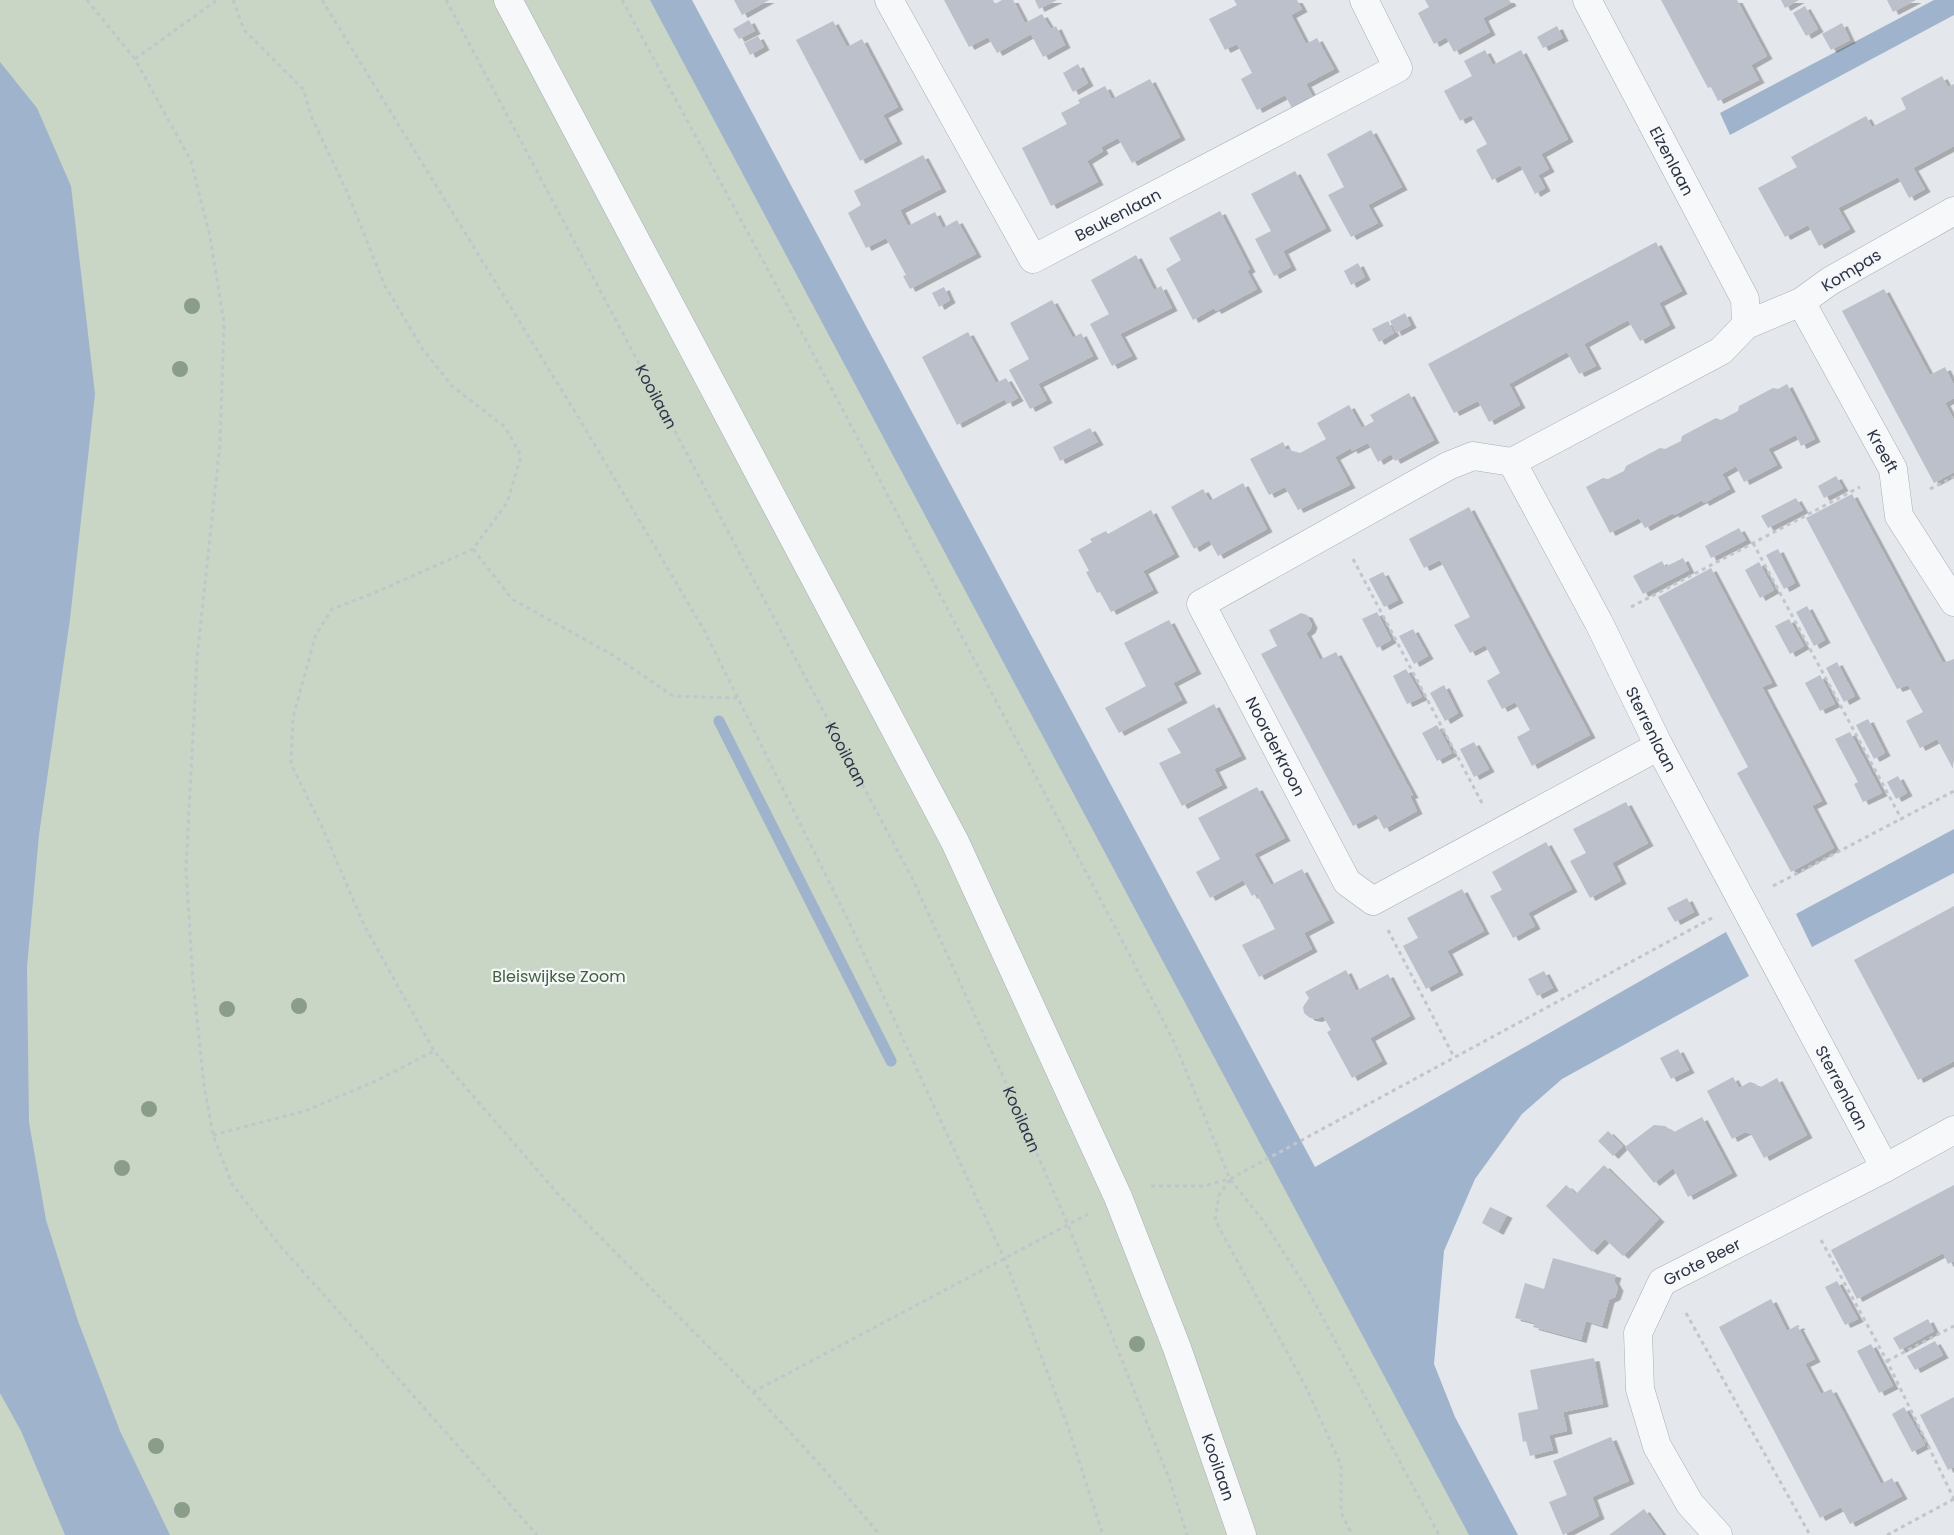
<svg xmlns="http://www.w3.org/2000/svg" width="1954" height="1535" viewBox="0 0 1954 1535" font-family="Poppins,sans-serif">
<defs>
<filter id="shadow"><feDropShadow dx="5.5" dy="3" stdDeviation="0" flood-color="#0004"/></filter>
</defs>
<rect width="100%" height="100%" fill="#e4e7ec"/>
<!-- green -->
<path fill="#c9d6c5" d="M0 0H677L1488 1535H0Z"/>
<!-- water -->
<g fill="#9fb4cc">
<path d="M650 0H692L1315 1167 1726 932 1749 976 1562 1079 1522 1114 1475 1179 1444 1251 1434 1364 1455 1417 1518 1535H1469Z"/>
<path d="M1934 0H1954V15L1730 135 1720 113Z"/>
<path d="M0 62 37 108 71 186 95 394 70 619 39 835 27 967 29 1122 46 1220 78 1321 120 1431 170 1535H65L21 1431 0 1393Z"/>
<path d="M1954 829V873L1812 947 1796 914Z"/>
</g>
<g fill="none" stroke-linecap="round" stroke-linejoin="round">
<!-- stream -->
<path stroke="#9fb4cc" stroke-width="11" d="M719 721 891 1061"/>
</g>
<!-- building -->
<g fill="#bbc0ca" filter="url(#shadow)">
<path d="M734 0H769L742 15Z"/>
<path d="M944 0H993L995 4 1002 0H1013L1025 23 1042 14 1051 29 1056 26 1065 45 1043 57 1031 34 997 53 988 37 969 47Z"/>
<path d="M1035 0H1057L1039 9Z"/>
<path d="M1234 0H1297L1302 9 1291 15 1306 44 1317 38 1334 69 1306 84 1314 99 1293 110 1285 95 1257 110 1241 79 1252 73 1237 44 1225 50 1209 19 1237 5Z"/>
<path d="M1425 0H1509L1511 3 1483 18 1490 32 1454 52 1446 37 1434 44 1418 13 1429 7Z"/>
<path d="M1661 0H1737L1767 56 1751 65 1759 80 1718 101 1711 87 1708 88Z"/>
<path d="M1781 0H1799L1785 8Z"/>
<path d="M1887 0H1916L1893 12Z"/>
<path d="M1805 6 1818 29 1806 36 1793 13Z"/>
<path d="M749 20 755 31 739 39 733 29Z"/>
<path d="M833 21 847 47 862 39 898 107 883 115 897 141 860 161 796 40Z"/>
<path d="M1842 23 1850 40 1831 50 1822 34Z"/>
<path d="M1557 26 1563 38 1543 48 1537 37Z"/>
<path d="M758 36 764 47 750 55 744 43Z"/>
<path d="M1485 50 1493 65 1521 50 1568 139 1541 154 1549 169 1538 175 1545 188 1535 194 1520 165 1492 180 1476 150 1487 144 1471 115 1460 121 1444 91 1472 76 1464 61Z"/>
<path d="M1078 64 1088 83 1073 92 1063 73Z"/>
<path d="M1942 76 1948 87 1954 84V146L1913 168 1925 189 1909 198 1898 177 1838 208 1850 229 1819 246 1808 225 1785 237 1758 188 1797 167 1791 157 1866 116 1872 127 1906 109 1901 98Z"/>
<path d="M1150 79 1180 137 1132 163 1118 138 1101 147 1103 151 1087 161 1098 182 1051 206 1022 148 1067 124 1061 113 1080 103 1078 100 1105 86 1112 99Z"/>
<path d="M1371 130 1402 187 1368 205 1378 223 1351 237 1328 195 1344 187 1327 154Z"/>
<path d="M923 155 941 189 900 210 908 226 935 212 943 228 957 220 976 254 910 289 903 276 906 275 886 238 866 248 848 213 861 205 854 191Z"/>
<path d="M1295 171 1326 228 1283 251 1291 267 1274 276 1255 239 1271 231 1251 194Z"/>
<path d="M1220 211 1250 269 1247 271 1257 289 1216 311 1214 308 1193 320 1166 269 1181 260 1169 238Z"/>
<path d="M1656 242 1682 291 1659 303 1670 325 1640 341 1628 320 1584 344 1596 366 1579 374 1567 352 1509 384 1520 405 1489 422 1478 401 1454 413 1428 364Z"/>
<path d="M1136 255 1154 290 1161 286 1172 308 1120 334 1132 356 1112 366 1090 324 1109 314 1091 280Z"/>
<path d="M1358 263 1365 277 1351 285 1344 271Z"/>
<path d="M944 287 950 300 939 307 932 293Z"/>
<path d="M1884 289 1930 375 1945 367 1954 385V398L1945 403 1954 420V472L1934 483 1842 311Z"/>
<path d="M1052 300 1073 338 1081 333 1093 356 1038 384 1047 400 1030 409 1009 370 1029 359 1010 323Z"/>
<path d="M1405 313 1411 325 1396 333 1390 321Z"/>
<path d="M1388 321 1394 333 1379 342 1372 329Z"/>
<path d="M968 332 996 383 1006 378 1018 398 1007 404 1005 399 957 425 922 357Z"/>
<path d="M1787 384 1815 439 1801 446 1796 435 1768 449 1777 465 1744 482 1736 466 1722 474 1730 489 1704 503 1695 488 1702 500 1674 515 1673 513 1645 528 1639 518 1610 533 1586 487 1603 478 1608 479 1624 471 1626 466 1660 448 1665 449 1681 441 1682 436 1716 418 1721 420 1738 411 1739 406 1773 388 1778 389Z"/>
<path d="M1409 393 1434 440 1395 461 1391 454 1378 462 1368 443 1352 451 1351 448 1335 457 1350 485 1298 510 1285 487 1269 495 1250 459 1283 442 1286 449 1300 453 1326 439 1317 423 1349 405 1362 428 1374 421 1370 415Z"/>
<path d="M1090 428 1098 442 1060 461 1053 447Z"/>
<path d="M1836 476 1843 488 1824 498 1818 486Z"/>
<path d="M1243 483 1267 529 1218 556 1209 540 1194 549 1171 507 1203 489 1210 501Z"/>
<path d="M1852 494 1943 663 1954 659 1953 769 1937 739 1920 748 1906 721 1923 712 1908 685 1897 689 1806 518Z"/>
<path d="M1796 498 1803 510 1768 528 1761 516Z"/>
<path d="M1469 507 1590 735 1532 766 1517 737 1530 730 1515 702 1502 709 1487 681 1500 673 1485 645 1470 653 1454 625 1470 617 1440 560 1424 568 1409 539Z"/>
<path d="M1151 510 1174 554 1143 571 1153 590 1111 612 1100 592 1097 593 1086 572 1089 571 1078 550 1092 542 1090 539 1106 531 1108 534Z"/>
<path d="M1739 528 1746 540 1711 558 1705 546Z"/>
<path d="M1778 549 1795 583 1784 589 1766 555Z"/>
<path d="M1683 558 1689 570 1643 594 1633 576 1662 561 1665 567Z"/>
<path d="M1759 562 1774 590 1760 598 1745 570Z"/>
<path d="M1711 568 1772 683 1762 687 1822 801 1812 806 1834 848 1791 872 1737 773 1748 767 1658 597Z"/>
<path d="M1383 572 1398 600 1384 607 1369 579Z"/>
<path d="M1807 606 1825 640 1814 646 1796 612Z"/>
<path d="M1377 612 1391 640 1377 648 1362 619Z"/>
<path d="M1301 613 1307 615 1312 625 1310 630 1306 633 1320 660 1336 652 1413 795 1410 796 1417 811 1384 829 1376 814 1353 826 1261 654 1277 646 1269 630Z"/>
<path d="M1789 619 1804 646 1790 654 1775 626Z"/>
<path d="M1169 620 1196 671 1173 683 1182 700 1119 733 1105 708 1146 686 1124 643Z"/>
<path d="M1413 629 1428 656 1414 664 1399 636Z"/>
<path d="M1837 662 1855 696 1844 702 1826 668Z"/>
<path d="M1406 669 1422 697 1407 704 1393 676Z"/>
<path d="M1820 675 1835 704 1820 711 1805 683Z"/>
<path d="M1444 685 1458 713 1445 721 1430 693Z"/>
<path d="M1214 704 1241 756 1214 769 1222 785 1182 806 1159 763 1181 753 1167 729Z"/>
<path d="M1868 719 1885 753 1874 759 1856 725Z"/>
<path d="M1437 725 1452 753 1437 761 1422 733Z"/>
<path d="M1850 732 1882 793 1863 802 1854 784 1858 782 1835 739Z"/>
<path d="M1474 742 1489 769 1474 777 1460 749Z"/>
<path d="M1898 776 1907 793 1896 799 1887 782Z"/>
<path d="M1257 787 1285 838 1254 854 1271 885 1302 869 1329 920 1304 933 1312 949 1259 977 1242 945 1275 929 1256 893 1252 896 1243 880 1210 898 1196 872 1220 859 1198 818Z"/>
<path d="M1626 802 1648 843 1612 863 1621 881 1590 898 1570 861 1586 853 1573 829Z"/>
<path d="M1546 842 1572 889 1528 913 1535 926 1513 938 1490 896 1502 890 1492 872Z"/>
<path d="M1462 889 1484 931 1447 951 1458 972 1426 989 1403 946 1418 938 1407 918Z"/>
<path d="M1687 898 1694 912 1675 922 1667 908Z"/>
<path d="M1954 906V1061L1918 1080 1854 960Z"/>
<path d="M1346 970 1356 991 1388 974 1410 1016 1370 1038 1382 1061 1352 1078 1327 1032 1331 1030 1323 1016 1317 1019 1310 1018 1304 1013 1303 1007 1309 998 1305 992Z"/>
<path d="M1544 971 1553 988 1537 996 1528 979Z"/>
<path d="M1678 1049 1689 1070 1671 1079 1660 1058Z"/>
<path d="M1733 1077 1739 1088 1750 1082 1756 1084 1759 1088 1777 1078 1807 1135 1764 1158 1751 1134 1745 1132 1732 1139 1707 1091Z"/>
<path d="M1702 1117 1732 1173 1688 1197 1673 1168 1654 1183 1625 1147 1654 1125 1665 1126 1674 1132Z"/>
<path d="M1608 1131 1623 1146 1613 1156 1598 1141Z"/>
<path d="M1604 1165 1659 1219 1623 1256 1605 1239 1592 1252 1546 1206 1566 1185 1576 1194Z"/>
<path d="M1954 1185V1261L1948 1264 1943 1253 1857 1299 1831 1250Z"/>
<path d="M1490 1207 1507 1215 1498 1232 1482 1223Z"/>
<path d="M1553 1258 1616 1275 1614 1281 1618 1288 1615 1297 1609 1300 1602 1326 1586 1321 1581 1340 1533 1327 1535 1323 1515 1318 1525 1283 1544 1289Z"/>
<path d="M1837 1281 1858 1319 1845 1325 1825 1287Z"/>
<path d="M1771 1299 1787 1331 1798 1325 1800 1327H1798L1815 1359 1805 1364 1821 1394 1831 1389 1881 1484 1892 1478 1902 1496 1850 1524 1841 1507 1820 1518 1719 1327Z"/>
<path d="M1928 1319 1934 1331 1900 1350 1893 1338Z"/>
<path d="M1935 1341 1943 1355 1915 1370 1907 1356Z"/>
<path d="M1871 1344 1893 1386 1879 1393 1857 1351Z"/>
<path d="M1594 1358 1603 1404 1563 1412 1567 1431 1549 1435 1553 1450 1530 1456 1526 1441 1523 1442 1518 1413 1538 1409 1530 1370Z"/>
<path d="M1954 1397V1467L1948 1470 1920 1415Z"/>
<path d="M1904 1407 1925 1445 1912 1452 1892 1414Z"/>
<path d="M1611 1437 1629 1481 1592 1497 1599 1516 1563 1535 1549 1502 1567 1495 1553 1461Z"/>
<path d="M1644 1509 1663 1535H1609Z"/>
</g>
<g fill="none" stroke-linecap="round" stroke-linejoin="round">
<!-- minor casing -->
<g stroke="#a9aeb7" stroke-width="29">
<g id="minor">
<path id="s2" d="M508 0 955 842 1118 1197 1177 1348 1242 1535"/>
<path id="s3" d="M889 0 1033 259 1398 68 1364 0"/>
<path id="s4" d="M1587 0 1745 299 1746 325"/>
<path id="s5" d="M1954 211 1830 281 1801 302 1746 325 1721 351 1512 462 1599 623 1659 746 1885 1168 1954 1130"/>
<path id="s6" d="M1801 302 1893 469 1899 516 1954 602"/>
<path id="s7" d="M1512 462 1473 456 1448 466 1201 604 1347 882 1373 901 1659 746"/>
<path id="s8" d="M1718 1535 1690 1504 1657 1446 1640 1389 1638 1333 1662 1282 1885 1168"/>
</g>
</g>
<!-- path -->
<g stroke="#c2c5cb" stroke-width="3" stroke-dasharray="4 4" stroke-linecap="butt">
<path d="M87 0 135 59 191 161 210 237 224 323 220 444 197 658 186 869 193 982 204 1085 213 1135 232 1184 276 1241 537 1535"/>
<path d="M233 0 244 30 304 90 311 116 348 194 384 284 422 348 452 386 505 427 521 456 507 503 473 549 374 593 332 609 316 634 293 717 291 764 323 829 364 925 434 1051 558 1194 753 1392 821 1466 880 1535"/>
<path d="M322 0 580 420 704 630 850 924 1005 1260 1068 1427 1103 1535"/>
<path id="s1" d="M446 0 913 880 1007 1085 1068 1225 1170 1481 1187 1535"/>
<path d="M622 0 808 344 1125 946 1175 1044 1230 1179 1264 1222 1309 1292 1439 1535"/>
<path d="M135 59 217 0"/>
<path d="M1930 489 1954 477"/>
<path d="M1753 543 1902 820"/>
<path d="M473 549 512 599 611 654 673 696 737 698"/>
<path d="M1353 559 1482 803"/>
<path d="M1631 607 1860 487"/>
<path d="M1773 886 1954 791"/>
<path d="M1388 930 1454 1057"/>
<path d="M213 1135 305 1111 378 1080 434 1051"/>
<path d="M1230 1180 1219 1195 1215 1220 1307 1389 1341 1465V1512L1352 1535"/>
<path d="M1151 1186H1203L1230 1179 1712 918"/>
<path d="M1821 1240 1887 1361 1954 1499"/>
<path d="M1686 1313 1810 1535"/>
<path d="M1887 1361 1954 1326"/>
<path d="M753 1392 1088 1214"/>
<path d="M1887 1535 1954 1499"/>
</g>
<!-- minor -->
<use href="#minor" stroke="#f7f8fa" stroke-width="28"/>
</g>
<!-- trees -->
<g fill="#899d89">
<circle cx="192" cy="306" r="8"/>
<circle cx="180" cy="369" r="8"/>
<circle cx="299" cy="1006" r="8"/>
<circle cx="227" cy="1009" r="8"/>
<circle cx="149" cy="1109" r="8"/>
<circle cx="122" cy="1168" r="8"/>
<circle cx="1137" cy="1344" r="8"/>
<circle cx="156" cy="1446" r="8"/>
<circle cx="182" cy="1510" r="8"/>
</g>
<g text-anchor="middle" stroke-width="4.5" stroke-linejoin="round" paint-order="stroke">
<!-- street labels -->
<g font-size="16" fill="#2b3445" stroke="#f4f6f9">
<text dy="6" stroke="none"><textPath href="#s4" startOffset="182">Elzenlaan</textPath></text>
<text dy="6" stroke="none"><textPath href="#s3" startOffset="392">Beukenlaan</textPath></text>
<text transform="translate(1851 270) rotate(-31)" y="6">Kompas</text>
<text dy="6" stroke="none"><textPath href="#s1" startOffset="449">Kooilaan</textPath></text>
<text dy="6" stroke="none"><textPath href="#s6" startOffset="170">Kreeft</textPath></text>
<text dy="6" stroke="none"><textPath href="#s5" startOffset="812">Sterrenlaan</textPath></text>
<text dy="6" stroke="none"><textPath href="#s7" startOffset="510">Noorderkroon</textPath></text>
<text dy="6" stroke="none"><textPath href="#s1" startOffset="854">Kooilaan</textPath></text>
<text dy="6" stroke="none"><textPath href="#s5" startOffset="1218">Sterrenlaan</textPath></text>
<text dy="6" stroke="none"><textPath href="#s1" startOffset="1259">Kooilaan</textPath></text>
<text dy="6" stroke="none"><textPath href="#s8" startOffset="325">Grote Beer</textPath></text>
<text dy="6" stroke="none"><textPath href="#s2" startOffset="1632">Kooilaan</textPath></text>
</g>
<!-- park labels -->
<g font-size="16" fill="#3f6138" stroke="#f4f6f9">
<text x="559" y="982">Bleiswijkse Zoom</text>
</g>
</g>
</svg>
